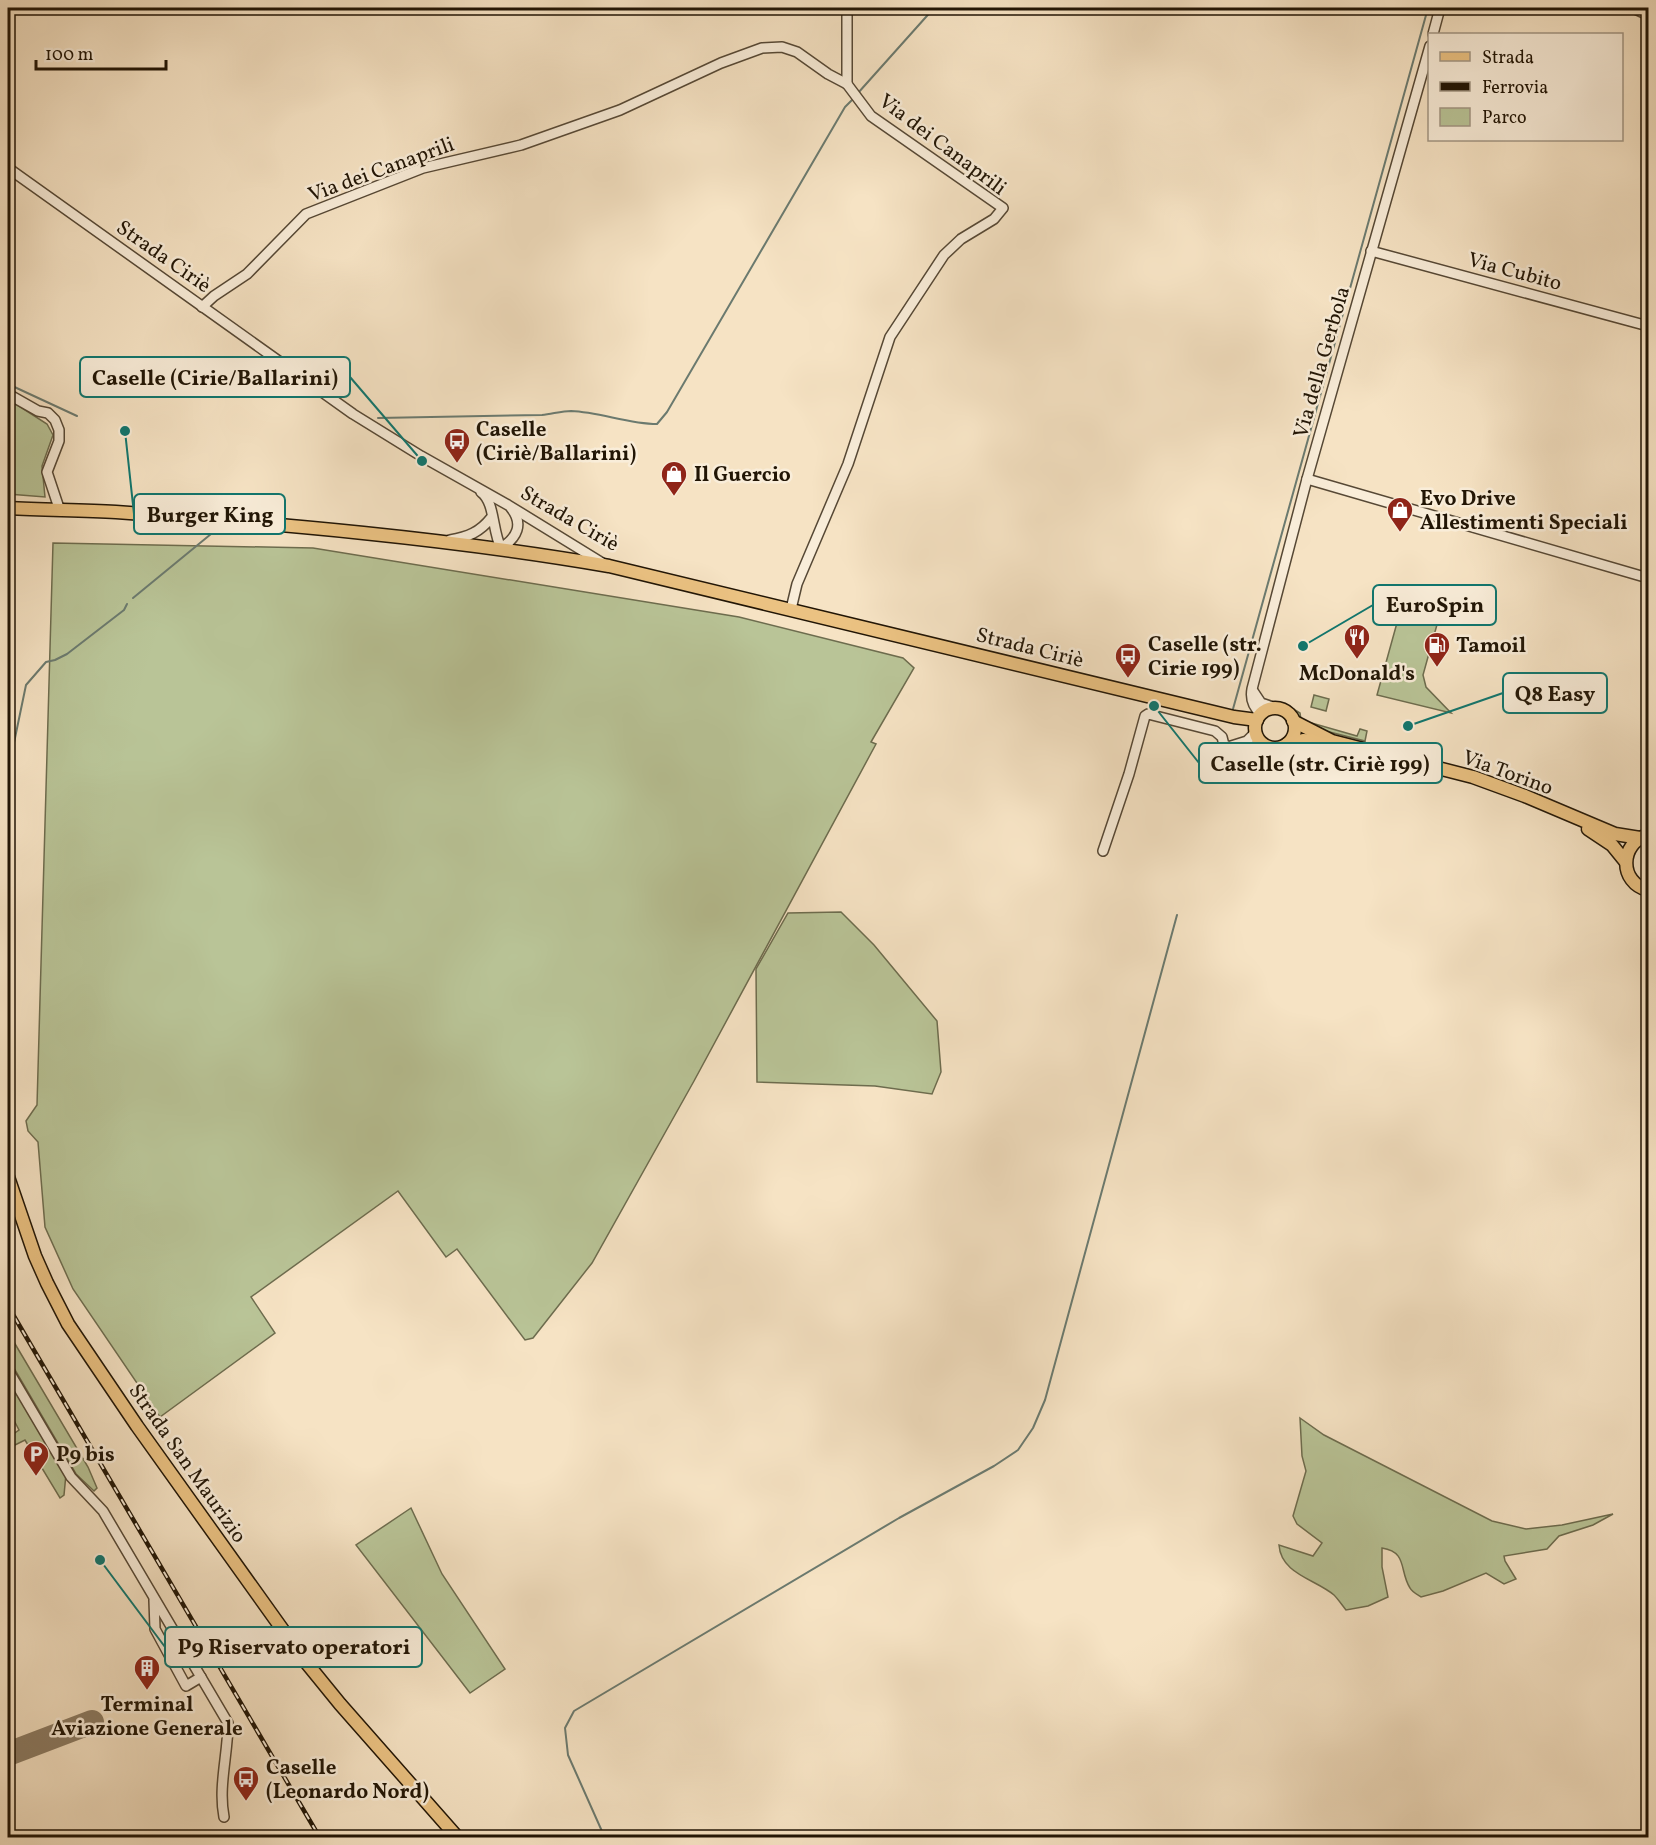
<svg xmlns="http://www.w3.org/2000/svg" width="1656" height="1845" viewBox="0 0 1656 1845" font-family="Vollkorn,serif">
<rect width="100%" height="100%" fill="#f6e3c4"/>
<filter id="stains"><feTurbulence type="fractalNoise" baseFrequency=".00333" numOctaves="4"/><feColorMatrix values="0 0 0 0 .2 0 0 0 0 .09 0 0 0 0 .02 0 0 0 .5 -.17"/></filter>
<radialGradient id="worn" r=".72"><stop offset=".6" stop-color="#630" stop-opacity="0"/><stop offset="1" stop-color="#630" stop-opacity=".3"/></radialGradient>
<!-- green -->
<g fill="#b9c497" stroke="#6d6c4e" stroke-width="1.5">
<path d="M8 399 47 424 53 435 42 466 45 497 8 494Z"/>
<path d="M53 543 313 548 739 617 903 658 914 668 871 742 876 744 694 1081 592 1263 533 1338 525 1340 457 1249 446 1257 398 1191 251 1297 275 1333 160 1417 73 1289 45 1227 38 1142 28 1131 26 1121 37 1105Z"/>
<path d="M1400 612 1438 621 1423 675 1426 687 1451 713 1377 695Z"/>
<path d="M1314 695 1329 699 1326 711 1311 707Z"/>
<path d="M1290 707 1300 713 1301 720 1357 736 1360 729 1367 731 1365 741 1306 726 1295 716Z"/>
<path d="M841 912 874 945 937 1021 941 1072 932 1094 875 1086 757 1082 756 969 788 913Z"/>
<path d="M8 1332 88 1467 97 1488 94 1491 76 1474 8 1358Z"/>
<path d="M16 1392 66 1474 64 1495 60 1498 25 1440 15 1445 9 1437 19 1430 8 1409V1397Z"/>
<path d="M1300 1418 1324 1435 1492 1521 1526 1529 1562 1525 1613 1514 1593 1525 1559 1536 1547 1549 1504 1556 1505 1561 1516 1579 1504 1584 1486 1573 1443 1591 1421 1597C1418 1595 1412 1592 1410 1588 1399 1571 1408 1552 1382 1548V1567L1388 1597 1368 1606 1346 1610C1342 1605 1338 1599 1334 1595 1315 1579 1281 1574 1279 1545L1313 1556 1322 1543 1297 1524 1293 1516 1306 1471 1302 1456Z"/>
<path d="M411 1508 442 1574 505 1669 470 1693 356 1545Z"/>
</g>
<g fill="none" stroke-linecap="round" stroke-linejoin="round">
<!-- stream -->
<g stroke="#6b7a6f" stroke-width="2">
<path d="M858 93 934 8"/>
<path d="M8 384 77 416"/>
<path d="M378 418 542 415C552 414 562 411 571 411 600 412 628 424 657 424L667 412 845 107 855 97"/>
<path d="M133 598 211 534"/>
<path d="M1233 709 1428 8"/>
<path d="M8 762H10L26 685 46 662 55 660 67 654 124 610 127 604"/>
<path d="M605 1838 568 1755 565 1728 574 1711 899 1518 994 1466 1018 1450 1033 1428 1045 1400 1177 915"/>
</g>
<!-- taxiway -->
<path stroke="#8c7c64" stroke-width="24" d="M8 1754 92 1722"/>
<!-- minor casing -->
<g stroke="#564835" stroke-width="12">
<g id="minor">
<path d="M847 8V84"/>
<path d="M1633 8 1648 15"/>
<path d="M1433 34 1440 8"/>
<path d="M8 168 353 414 421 456 508 505 604 564"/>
<path d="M1371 251 1648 326"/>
<path d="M202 307 214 296 247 274 306 214 423 168 521 145 620 110 721 63 762 48 782 47 797 52 828 74 847 84 871 116 1003 208 994 219 961 239 944 255 890 337 848 464 797 584 791 609"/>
<path d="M8 394 38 411 48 413 55 420 59 430V441L47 472 60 511"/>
<path d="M1307 479 1648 578"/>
<path d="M481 492C495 502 492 530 501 548 517 538 524 524 511 508"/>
<path d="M450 540C468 537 480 532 491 518"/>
<path d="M1253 691 1261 703 1279 709"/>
<path d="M1261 714C1253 707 1250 700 1252 689L1307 479 1430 46"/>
<path d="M1228 747 1247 741 1255 733"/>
<path d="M1103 851 1129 774 1145 716 1148 714 1215 731 1222 737 1224 745C1239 751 1247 750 1262 744"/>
<path d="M8 1370 71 1477 103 1511 228 1723C228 1754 218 1787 224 1817"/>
<path d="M154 1600 155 1629 186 1686 201 1677"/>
</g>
</g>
<!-- major casing -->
<g stroke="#211505" stroke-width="15">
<g id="major">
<path d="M8 508C44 510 80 510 116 512 281 524 446 538 609 566L1234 717 1257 720"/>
<circle cx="1275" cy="728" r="20"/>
<path d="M1293 721 1332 741 1473 777 1525 796 1615 834 1640 838"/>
<path d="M1287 744 1303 740 1325 741"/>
<path d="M1588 829 1612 845 1625 861"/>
<path d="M1648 835C1619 843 1619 883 1648 890"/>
<path d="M8 1177 35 1256 47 1283 68 1324 137 1426 305 1661 340 1704 458 1838"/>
</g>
</g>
<!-- minor -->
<use href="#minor" stroke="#f9edd9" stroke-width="9"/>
<!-- major -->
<use href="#major" stroke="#ebc282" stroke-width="12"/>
<!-- rail casing -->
<g stroke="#211505" stroke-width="4.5">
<path id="rail" d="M8 1306 320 1838"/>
</g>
<!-- rail -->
<use href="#rail" stroke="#f9edd9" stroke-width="2" stroke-dasharray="7" stroke-linecap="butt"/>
</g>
<!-- icons -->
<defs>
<g id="bus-pin" transform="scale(1.35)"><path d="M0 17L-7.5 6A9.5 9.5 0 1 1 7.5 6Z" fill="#8f2418" stroke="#f9edd9"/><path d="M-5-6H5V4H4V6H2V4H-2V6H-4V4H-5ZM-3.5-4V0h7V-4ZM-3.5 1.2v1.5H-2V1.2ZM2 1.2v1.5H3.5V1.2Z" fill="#fff"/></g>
<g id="shop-pin" transform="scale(1.35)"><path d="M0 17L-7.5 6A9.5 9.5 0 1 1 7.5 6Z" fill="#8f2418" stroke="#f9edd9"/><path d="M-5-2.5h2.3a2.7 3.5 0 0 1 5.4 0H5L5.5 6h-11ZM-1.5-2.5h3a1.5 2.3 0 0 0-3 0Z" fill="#fff"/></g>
<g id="restaurant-pin" transform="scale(1.35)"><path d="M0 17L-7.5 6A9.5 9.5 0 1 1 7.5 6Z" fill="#8f2418" stroke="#f9edd9"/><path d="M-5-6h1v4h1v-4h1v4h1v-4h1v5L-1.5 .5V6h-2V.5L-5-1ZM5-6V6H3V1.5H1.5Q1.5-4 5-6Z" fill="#fff"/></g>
<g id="fuel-pin" transform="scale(1.35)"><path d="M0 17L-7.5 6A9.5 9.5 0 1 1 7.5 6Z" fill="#8f2418" stroke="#f9edd9"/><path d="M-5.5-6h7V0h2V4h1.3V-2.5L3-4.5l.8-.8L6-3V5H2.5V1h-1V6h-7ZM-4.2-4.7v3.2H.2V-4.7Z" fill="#fff"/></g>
<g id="parking-pin" transform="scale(1.35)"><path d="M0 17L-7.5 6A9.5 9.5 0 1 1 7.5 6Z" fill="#8f2418" stroke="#f9edd9"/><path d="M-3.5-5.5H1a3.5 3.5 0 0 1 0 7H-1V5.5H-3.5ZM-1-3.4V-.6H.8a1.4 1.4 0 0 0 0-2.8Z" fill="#fff"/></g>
<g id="building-pin" transform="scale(1.35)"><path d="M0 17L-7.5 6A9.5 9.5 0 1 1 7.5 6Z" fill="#8f2418" stroke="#f9edd9"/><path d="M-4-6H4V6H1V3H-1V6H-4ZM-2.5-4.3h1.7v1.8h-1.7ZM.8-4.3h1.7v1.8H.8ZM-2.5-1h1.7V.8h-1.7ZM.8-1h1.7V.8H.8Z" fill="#fff"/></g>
</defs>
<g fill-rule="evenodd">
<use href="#bus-pin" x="457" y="441"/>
<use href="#shop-pin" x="674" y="474"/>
<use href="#shop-pin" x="1400" y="510"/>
<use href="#restaurant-pin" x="1357" y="637"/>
<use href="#fuel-pin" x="1437" y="645"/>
<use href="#bus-pin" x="1128" y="656"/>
<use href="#parking-pin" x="36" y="1454"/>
<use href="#building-pin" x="147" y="1668"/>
<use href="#bus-pin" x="246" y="1779"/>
</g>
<g text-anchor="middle" stroke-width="5" stroke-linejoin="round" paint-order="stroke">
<!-- street labels -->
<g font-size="21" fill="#211505" stroke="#f9edd9">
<text transform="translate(943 144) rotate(37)" y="7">Via dei Canaprili</text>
<text transform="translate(381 169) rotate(-20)" y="7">Via dei Canaprili</text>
<text transform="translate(164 256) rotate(35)" y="7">Strada Ciriè</text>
<text transform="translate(1515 271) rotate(15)" y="7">Via Cubito</text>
<text transform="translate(1321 362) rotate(-74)" y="7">Via della Gerbola</text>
<text transform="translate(570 518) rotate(30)" y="7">Strada Ciriè</text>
<text transform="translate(1030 647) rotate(14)" y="7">Strada Ciriè</text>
<text transform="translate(1508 772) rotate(20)" y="7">Via Torino</text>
<text transform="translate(188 1463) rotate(55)" y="7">Strada San Maurizio</text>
</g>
<!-- poi labels -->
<g font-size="21" font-weight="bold" fill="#211505" stroke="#f9edd9" text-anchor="start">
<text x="476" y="436">Caselle<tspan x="476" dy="24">(Ciriè/Ballarini)</tspan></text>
<text x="694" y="481">Il Guercio</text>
<text x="1420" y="505">Evo Drive<tspan x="1420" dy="24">Allestimenti Speciali</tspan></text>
<text x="1148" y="651">Caselle (str.<tspan x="1148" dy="24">Cirie 199)</tspan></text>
<text x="1456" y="652">Tamoil</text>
<text x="1357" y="680" text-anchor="middle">McDonald's</text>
<text x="56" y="1461">P9 bis</text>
<text x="147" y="1711" text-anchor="middle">Terminal<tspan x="147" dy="24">Aviazione Generale</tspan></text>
<text x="266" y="1774">Caselle<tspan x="266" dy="24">(Leonardo Nord)</tspan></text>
</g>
</g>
<!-- callouts -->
<path fill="none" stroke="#0f766e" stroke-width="2" d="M422 461L350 377M125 431L134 514M1303 646L1373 605M1408 726L1503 693M1154 706L1199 763M100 1560L165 1647"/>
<g fill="#0f766e" stroke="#f9edd9" stroke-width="2">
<circle cx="422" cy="461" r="6"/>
<circle cx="125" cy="431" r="6"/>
<circle cx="1303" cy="646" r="6"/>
<circle cx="1408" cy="726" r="6"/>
<circle cx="1154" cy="706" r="6"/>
<circle cx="100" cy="1560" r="6"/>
</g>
<g fill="#f9edd9" stroke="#0f766e" stroke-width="2">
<rect x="80" y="357" width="270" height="40" rx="6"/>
<rect x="134" y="494" width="151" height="40" rx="6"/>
<rect x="1373" y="585" width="123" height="40" rx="6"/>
<rect x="1503" y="673" width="104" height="40" rx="6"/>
<rect x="1199" y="743" width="243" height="40" rx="6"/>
<rect x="165" y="1627" width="257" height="40" rx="6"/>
</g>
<g font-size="22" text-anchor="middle" font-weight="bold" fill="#211505">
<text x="215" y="385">Caselle (Cirie/Ballarini)</text>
<text x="210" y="522">Burger King</text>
<text x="1435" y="612">EuroSpin</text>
<text x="1555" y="701">Q8 Easy</text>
<text x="1320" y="771">Caselle (str. Ciriè 199)</text>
<text x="294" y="1654">P9 Riservato operatori</text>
</g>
<!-- margin -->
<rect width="1656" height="1845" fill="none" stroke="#f6e3c4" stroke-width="30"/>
<rect x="9" y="9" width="1638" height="1827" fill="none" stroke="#211505" stroke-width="3"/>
<rect x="15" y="15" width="1626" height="1815" fill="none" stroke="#211505" stroke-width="1.5"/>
<!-- legend -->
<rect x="1428" y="33" width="195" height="108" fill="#f9edd9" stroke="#a39784" stroke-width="1.5"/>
<rect x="1440" y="52" width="30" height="9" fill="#ebc282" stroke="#a39784" stroke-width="1.5"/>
<text x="1482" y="63" font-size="18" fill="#211505">Strada</text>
<rect x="1440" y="82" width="30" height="9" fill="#211505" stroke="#a39784" stroke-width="1.5"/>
<text x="1482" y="93" font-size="18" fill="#211505">Ferrovia</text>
<rect x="1440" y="108" width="30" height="18" fill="#b9c497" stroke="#a39784" stroke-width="1.5"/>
<text x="1482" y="123" font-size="18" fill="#211505">Parco</text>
<!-- scale -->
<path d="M36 60v9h130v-9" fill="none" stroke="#211505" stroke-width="3"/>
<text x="45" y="60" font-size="18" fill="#211505" stroke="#f9edd9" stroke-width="4.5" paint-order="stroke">100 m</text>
<rect width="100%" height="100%" filter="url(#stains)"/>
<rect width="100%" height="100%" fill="url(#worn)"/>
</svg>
